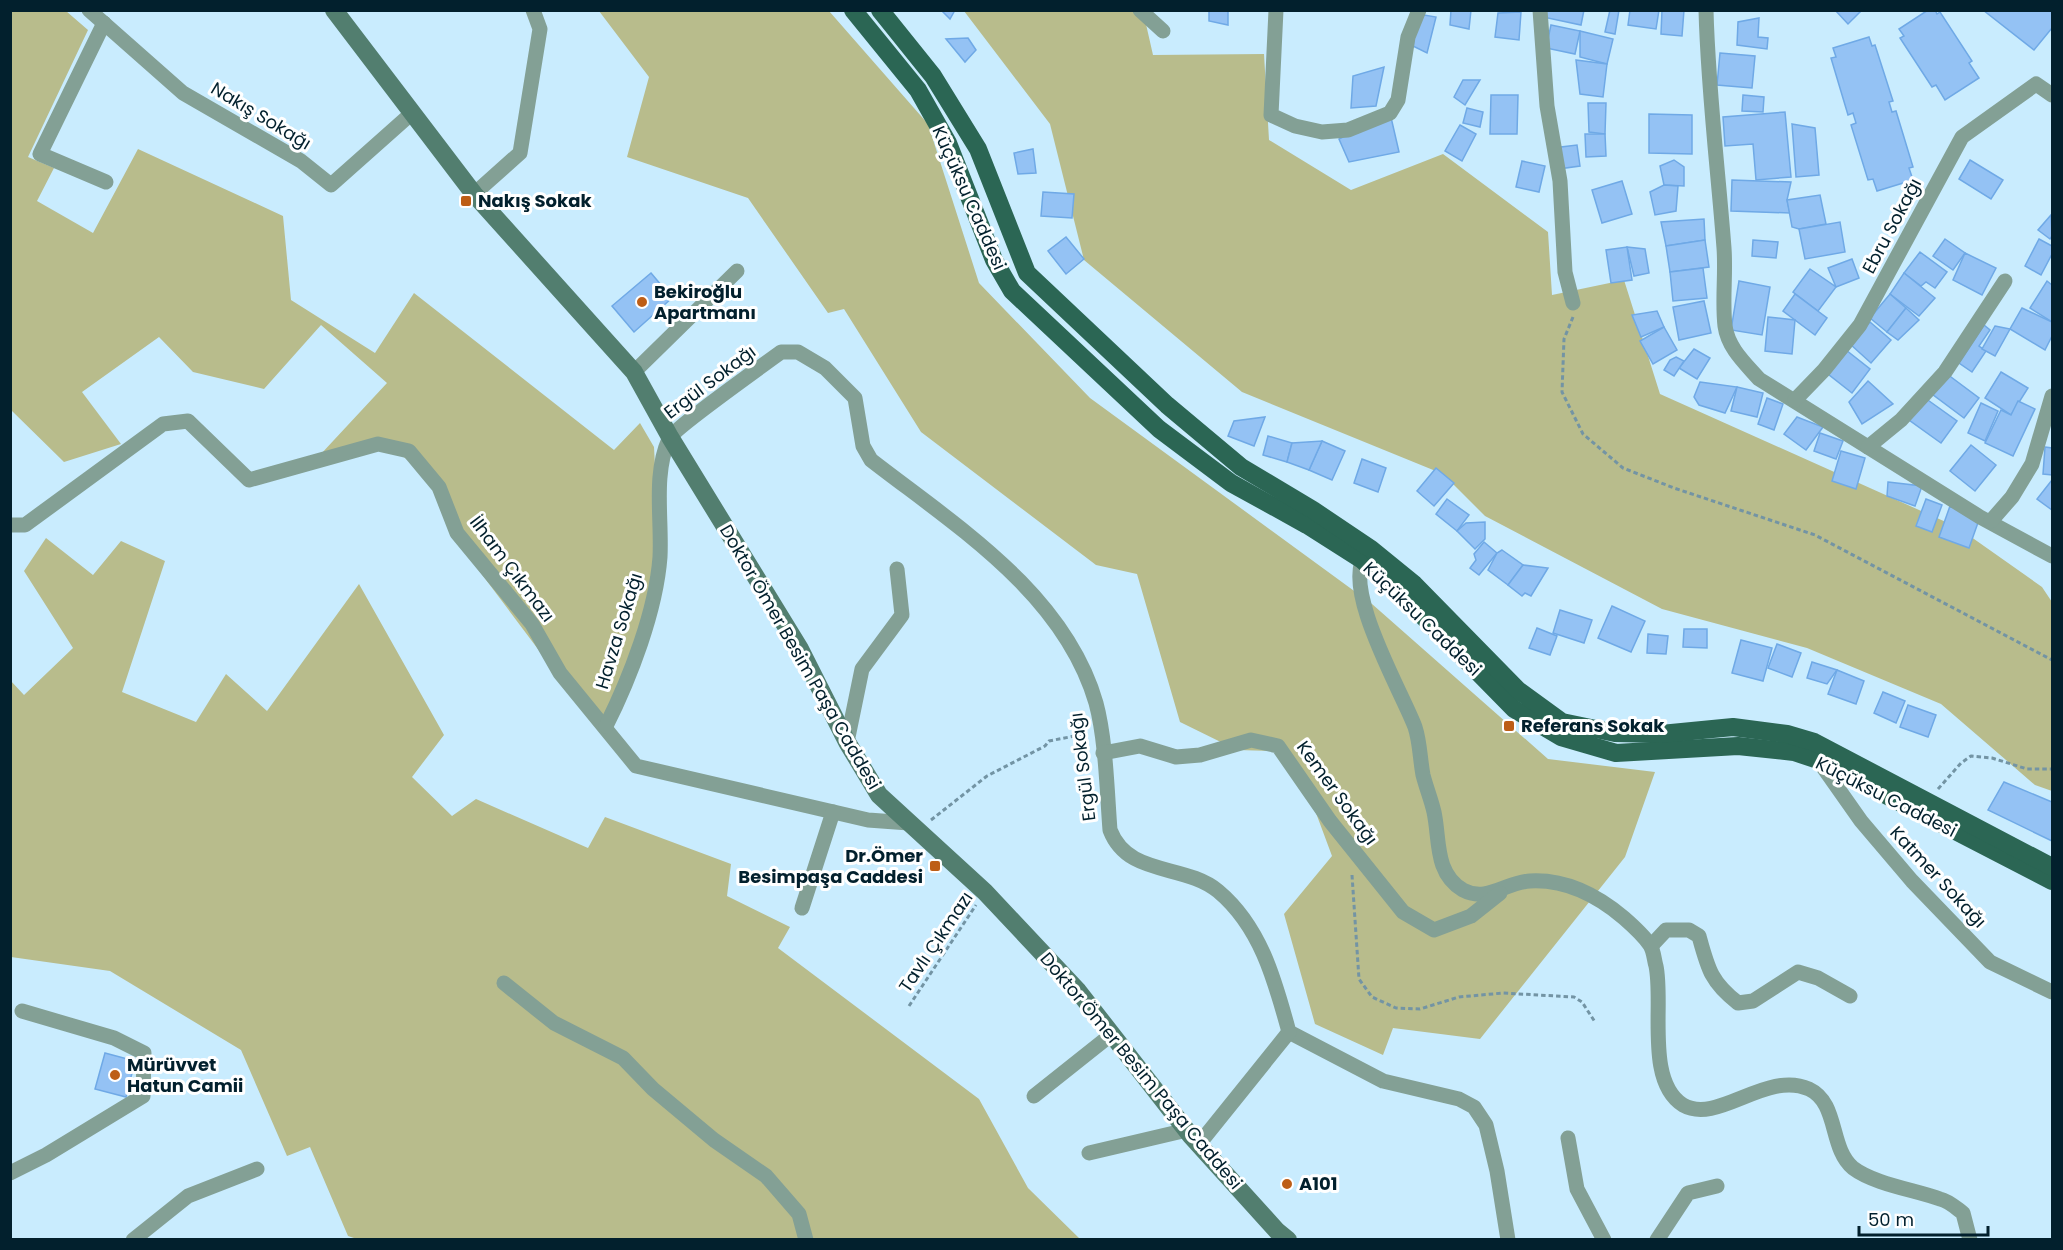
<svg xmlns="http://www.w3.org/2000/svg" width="2063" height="1250" viewBox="0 0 2063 1250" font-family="Poppins,sans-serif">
<rect width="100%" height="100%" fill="#c9ecfe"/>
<!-- green -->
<g fill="#b8bc8c">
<path d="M10 11H66L88 30 28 157 54 168 37 201 93 233 138 149 283 216 291 300 375 353 414 293 614 450 640 423 654 447 660 563 628 692 601 733 453 536 432 479 387 444 307 469 387 383 321 325 264 389 193 372 159 337 82 392 121 444 64 462 11 410Z"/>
<path d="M599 11H829L928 124 979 283 1090 398 1372 604 1548 759 1655 772 1625 857 1480 1039 1393 1028 1383 1055 1315 1024 1284 914 1332 856 1316 813 1275 751 1237 750 1180 722 1137 574 1096 565 921 432 844 309 828 313 748 198 627 157 649 77Z"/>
<path d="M964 11H1143L1153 55 1264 54 1269 140 1351 190 1443 154 1548 232 1552 295 1624 280 1660 394 1957 527 2042 587 2052 602V791L2035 785 1941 704 1807 648 1662 609 1485 516 1443 474 1242 392 1084 260 1050 124Z"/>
<path d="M46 538 93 575 121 541 165 561 122 692 196 722 226 674 267 711 359 584 444 735 412 777 452 816 476 799 588 848 605 817 731 864 727 896 790 927 778 948 979 1099 1028 1188 1080 1239 360 1240 348 1236 310 1147 287 1156 241 1050 110 971 11 957 10 680 24 695 73 648 24 571Z"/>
</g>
<!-- building -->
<g fill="#94c2f4" stroke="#6fa9e6" stroke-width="1.5">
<path d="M941 10H955L950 19Z"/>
<path d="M1209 10H1228V25L1209 21Z"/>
<path d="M1451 10H1471L1469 29 1450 25Z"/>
<path d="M1544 10H1584L1581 25 1543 17Z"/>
<path d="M1610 10H1619L1615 34 1605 32Z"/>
<path d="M1630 10H1659L1656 29 1628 25Z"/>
<path d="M1662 10H1684L1682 36 1661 34Z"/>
<path d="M1835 10H1862L1848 24Z"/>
<path d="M1928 10H1935L1937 14 1940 12 1972 61 1969 63 1979 78 1945 100 1936 85 1932 87 1900 38 1904 36 1899 29Z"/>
<path d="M1983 10H2052V28L2034 50Z"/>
<path d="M1521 12 1519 40 1495 37 1498 13Z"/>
<path d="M1418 14 1436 17 1427 53 1413 46Z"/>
<path d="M1759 18 1758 37 1768 38 1767 49 1737 45 1738 22Z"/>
<path d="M1551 25 1580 31 1575 54 1546 48Z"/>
<path d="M1580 31 1613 39 1607 64 1580 57Z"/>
<path d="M1869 37 1872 46 1875 45 1893 101 1889 102 1892 112 1896 111 1913 167 1909 168 1913 180 1877 191 1873 179 1868 180 1851 125 1856 123 1853 113 1848 115 1831 58 1836 57 1833 48Z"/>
<path d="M968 38 976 50 965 62 946 39Z"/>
<path d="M1720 53 1755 56 1752 88 1717 85Z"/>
<path d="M1576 60 1607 64 1603 97 1580 94Z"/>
<path d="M1384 67 1376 106 1351 108 1353 76Z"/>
<path d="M1463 80H1480L1465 105 1454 97Z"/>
<path d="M1491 95H1518L1517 134H1490Z"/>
<path d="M1743 95 1764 97 1763 112 1742 111Z"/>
<path d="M1588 103H1606L1605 134 1589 132Z"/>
<path d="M1467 108 1483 112 1480 127 1463 123Z"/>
<path d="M1785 112 1791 177 1756 180 1753 144 1725 146 1723 117Z"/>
<path d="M1390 113 1399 152 1349 162 1339 139Z"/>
<path d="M1649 114 1692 115V154L1649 153Z"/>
<path d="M1792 124 1815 128 1819 175 1796 177Z"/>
<path d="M1460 125 1476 134 1462 161 1445 151Z"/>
<path d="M1585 134H1605L1606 156 1586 157Z"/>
<path d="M1577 145 1580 166 1558 169 1561 147Z"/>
<path d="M1033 149 1036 173 1018 174 1014 153Z"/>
<path d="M1674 160 1684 167V186L1664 185 1660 166Z"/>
<path d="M1970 160 2003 180 1991 199 1959 179Z"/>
<path d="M1522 161 1545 166 1539 192 1516 187Z"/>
<path d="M1732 180 1791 182 1787 200 1790 213 1731 211Z"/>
<path d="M1622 181 1632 214 1602 223 1592 190Z"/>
<path d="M1664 185 1678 186 1676 211 1655 215 1650 192Z"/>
<path d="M1043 192 1074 194 1072 218 1041 216Z"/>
<path d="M1820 195 1826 224 1799 229 1792 227 1787 200Z"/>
<path d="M2051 215 2052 236 2050 239 2038 230Z"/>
<path d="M1704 219 1705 240 1666 246 1661 222Z"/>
<path d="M1840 222 1845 252 1805 259 1799 229Z"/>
<path d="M1066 237 1084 259 1066 274 1048 251Z"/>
<path d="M1945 239 1965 253 1953 270 1933 256Z"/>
<path d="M2039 239 2052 246V254L2041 275 2025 266Z"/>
<path d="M1705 240 1709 267 1670 272 1666 246Z"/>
<path d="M1753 240 1778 242 1776 258 1752 256Z"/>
<path d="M1627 247 1645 249 1649 273 1634 276Z"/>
<path d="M1627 247 1632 280 1611 283 1606 250Z"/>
<path d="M1920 252 1947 272 1935 288 1926 282 1921 286 1904 273Z"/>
<path d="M1965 253 1996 268 1982 295 1953 280Z"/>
<path d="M1852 259 1859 278 1836 287 1828 268Z"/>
<path d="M1703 268 1707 298 1673 301 1670 272Z"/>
<path d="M1810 269 1836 287 1818 311 1793 292Z"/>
<path d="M651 273 672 298 634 332 612 306Z"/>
<path d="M1904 273 1935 298 1919 316 1890 294Z"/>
<path d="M1739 281 1770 287 1762 335 1731 330Z"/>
<path d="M2047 281 2052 285V322L2030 308Z"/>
<path d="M1795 294 1827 318 1815 335 1783 311Z"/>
<path d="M1890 294 1906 308 1887 332 1870 318Z"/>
<path d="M1704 301 1711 333 1679 340 1673 307Z"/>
<path d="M1906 308 1919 320 1898 340 1887 332Z"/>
<path d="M2022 308 2052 322V336L2045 350 2010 329Z"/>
<path d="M1657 311 1664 327 1641 337 1632 315Z"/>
<path d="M1768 317 1795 320 1792 354 1765 351Z"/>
<path d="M1870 322 1891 340 1871 363 1850 344Z"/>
<path d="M1984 325 1990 330 1979 346 1986 351 1972 372 1959 363Z"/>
<path d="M1995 326 2010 329 1995 356 1982 349Z"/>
<path d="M1664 327 1677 350 1653 364 1640 341Z"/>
<path d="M1694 349 1710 358 1697 379 1679 368Z"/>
<path d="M1846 350 1870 369 1852 393 1828 374Z"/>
<path d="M1676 357 1684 361 1674 376 1664 370 1670 360Z"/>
<path d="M2001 372 2028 388 2011 415 1985 398Z"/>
<path d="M1947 374 1979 398 1964 418 1932 394Z"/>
<path d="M1868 381 1893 404 1862 424 1849 402Z"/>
<path d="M1700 382 1737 387 1725 413 1699 405 1694 397Z"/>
<path d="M1737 387 1763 393 1757 417 1731 411Z"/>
<path d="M1767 398 1783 404 1774 430 1758 424Z"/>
<path d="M1925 398 1957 421 1941 443 1909 420Z"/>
<path d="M2018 401 2035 409 2013 456 1985 443 2001 410 2011 415Z"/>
<path d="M1981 403 1998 411 1985 441 1968 433Z"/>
<path d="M1265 417 1254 446 1228 436 1234 421Z"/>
<path d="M1797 417 1823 427 1806 450 1784 434Z"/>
<path d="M1820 433 1843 441 1836 459 1814 451Z"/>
<path d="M1268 436 1292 443 1287 462 1263 455Z"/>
<path d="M1322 441 1345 451 1332 480 1309 470Z"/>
<path d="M1322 441 1309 470 1287 462 1292 443Z"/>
<path d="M1971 445 1996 465 1975 491 1950 471Z"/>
<path d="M2045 447 2052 448V475L2043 474Z"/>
<path d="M1841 451 1865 458 1856 489 1832 481Z"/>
<path d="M1362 459 1386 468 1378 492 1354 483Z"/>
<path d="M1436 468 1454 483 1434 506 1417 491Z"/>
<path d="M2052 480V510L2037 499Z"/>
<path d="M1888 482 1922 486 1915 506 1887 496Z"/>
<path d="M1447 499 1469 515 1457 531 1436 514Z"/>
<path d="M1926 499 1942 505 1932 532 1916 526Z"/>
<path d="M1950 506 1980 517 1969 548 1939 537Z"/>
<path d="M1485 522V539L1475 549 1457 531 1466 523Z"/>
<path d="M1484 542 1497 553 1479 575 1470 568 1476 560 1474 554Z"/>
<path d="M1502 550 1523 565 1508 585 1488 570 1497 553Z"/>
<path d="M1523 565 1548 568 1531 596 1525 593 1522 596 1508 585Z"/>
<path d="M1612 606 1645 621 1631 652 1598 638Z"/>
<path d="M1560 610 1592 620 1584 643 1553 633Z"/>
<path d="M1537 628 1557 636 1550 655 1529 648Z"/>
<path d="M1684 629H1707V648L1683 647Z"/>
<path d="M1648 634 1668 636 1666 654 1647 653Z"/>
<path d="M1741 640 1772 648 1763 681 1732 673Z"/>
<path d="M1777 644 1801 653 1792 677 1768 668Z"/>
<path d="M1812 662 1837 670 1827 684 1807 678Z"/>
<path d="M1837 670 1864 681 1856 704 1828 694Z"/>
<path d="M1883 692 1905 701 1896 723 1874 713Z"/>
<path d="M1908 705 1936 715 1928 737 1900 727Z"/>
<path d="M2004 782 2052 802V841L1988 810Z"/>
<path d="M105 1053 135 1061 126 1097 95 1089Z"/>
</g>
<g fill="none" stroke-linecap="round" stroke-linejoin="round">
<!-- path -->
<g stroke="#7394a4" stroke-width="3" stroke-dasharray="4.5 3" stroke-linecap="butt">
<path d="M1573 317 1564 339 1562 392 1583 434 1623 468 1674 488 1815 535 2052 660"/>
<path d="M1938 789 1961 763 1971 756 1992 758 2027 769H2052"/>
<path d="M931 820 987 776 1045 746 1049 741 1085 734"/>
<path d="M1352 875 1359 979 1372 997 1396 1008 1420 1009 1459 997 1503 993 1574 997 1582 1002 1595 1022"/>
<path d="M909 1006 976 905"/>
</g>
<!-- street -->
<g stroke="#83a095" stroke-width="15">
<path d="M89 10 183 93 301 161 331 185 412 113"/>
<path d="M1140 10 1163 31"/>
<path d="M1276 10 1271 115 1295 126 1322 132 1348 130 1390 113 1398 100 1408 37 1419 10"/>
<path d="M1540 10 1547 106 1560 181 1565 272 1573 303"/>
<path d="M1706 10C1708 90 1718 169 1724 248 1726 274 1722 301 1725 326 1728 348 1745 363 1759 379L1980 517 2052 556"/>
<path d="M104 23 40 154 106 182"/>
<path d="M474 194 520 153 540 29 533 10"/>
<path d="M634 372 737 271"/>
<path d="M1795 400 1824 370 1860 325 1962 137 2036 84 2052 95"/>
<path d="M1868 447 1901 420 1945 372 2005 281"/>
<path d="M1991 521 2012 497 2032 464 2052 396"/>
<path d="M10 525H25L163 424 188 421 249 480 378 444 409 451 439 487 457 533 532 624 560 673 636 766 868 820 909 823"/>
<path d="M1366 554C1340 587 1402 692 1415 727 1420 742 1420 759 1423 775 1426 787 1431 799 1434 812 1440 839 1434 873 1463 890 1487 903 1506 882 1530 881 1566 879 1598 896 1624 918 1632 925 1644 936 1650 945 1654 951 1654 960 1656 966 1664 1004 1645 1081 1683 1105 1718 1125 1766 1070 1809 1089 1839 1103 1829 1148 1853 1168 1874 1184 1915 1190 1940 1199 1949 1201 1956 1208 1963 1213L1970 1240"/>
<path d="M606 726C630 678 656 611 660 557 662 519 653 474 669 439 674 428 765 364 781 352H798L825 368 855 398 863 446 871 460C956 526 1064 593 1096 703 1106 740 1107 792 1110 830 1128 877 1184 863 1218 891 1261 927 1275 981 1289 1032L1383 1081 1459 1099 1474 1107 1486 1125 1497 1171 1508 1240"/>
<path d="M847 742 862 669 902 615 897 569"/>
<path d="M1103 753 1140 746 1176 757 1200 755 1251 740 1278 746 1330 821 1403 912 1434 930 1471 916 1500 893"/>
<path d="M1818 760 1861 821 1912 881 1990 962 2052 992"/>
<path d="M802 908 833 812"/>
<path d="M1651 946 1666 930H1689L1699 936C1708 969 1711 982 1738 1003L1753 1001 1798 972 1818 978 1850 996"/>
<path d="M504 983 554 1023 623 1058 653 1089 714 1140 766 1176 799 1214 806 1240"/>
<path d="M1034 1096 1112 1034"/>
<path d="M1568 1138 1577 1189 1604 1240"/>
<path d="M1199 1144 1289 1032"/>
<path d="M1089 1153 1187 1130"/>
<path d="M10 1173 46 1155 143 1096 144 1053 114 1038 22 1011"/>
<path d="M133 1240 188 1196 257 1169"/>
<path d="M1657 1240 1688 1193 1717 1186"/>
</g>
<!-- secondary -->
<path stroke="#527e6f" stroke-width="18" d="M334 10 474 194 634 372 670 437 800 649 847 742 879 795 985 892 1078 991 1191 1136 1277 1231 1288 1240"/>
<!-- primary -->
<g stroke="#2b6654" stroke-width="18">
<path d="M853 10 918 90 948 143 994 260 1012 291 1159 429 1231 483 1307 525 1362 560 1400 593 1514 709 1561 737 1616 753 1738 746 1794 752 1818 760 2052 881"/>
<path d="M880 10 933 76 978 149 1027 273 1167 405 1241 467 1313 510 1371 549 1414 584 1518 690 1562 722 1615 733 1661 734 1733 727 1787 734 1814 742 2052 867"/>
</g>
</g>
<!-- markers -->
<g fill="#bd5e17" stroke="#fff" stroke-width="2">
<rect x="460" y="195" width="12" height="12" rx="3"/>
<circle cx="642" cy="302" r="6"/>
<rect x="1503" y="720" width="12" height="12" rx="3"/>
<rect x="929" y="860" width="12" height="12" rx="3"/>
<circle cx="115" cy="1075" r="6"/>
<circle cx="1287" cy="1184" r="6"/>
</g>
<g text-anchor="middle" stroke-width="6" stroke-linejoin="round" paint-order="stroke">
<!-- street labels -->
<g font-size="18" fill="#02202d" stroke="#fff">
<text transform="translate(261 116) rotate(31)" y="6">Nakış Sokağı</text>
<text transform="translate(969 198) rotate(66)" y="6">Küçüksu Caddesi</text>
<text transform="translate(1892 226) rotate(-62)" y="6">Ebru Sokağı</text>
<text transform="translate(710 382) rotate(-37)" y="6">Ergül Sokağı</text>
<text transform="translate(512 569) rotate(53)" y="6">İlham Çıkmazı</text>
<text transform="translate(1422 619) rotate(44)" y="6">Küçüksu Caddesi</text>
<text transform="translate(619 631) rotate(-73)" y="6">Havza Sokağı</text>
<text transform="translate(800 657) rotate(60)" y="6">Doktor Ömer Besim Paşa Caddesi</text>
<text transform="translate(1083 767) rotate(-97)" y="6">Ergül Sokağı</text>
<text transform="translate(1337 793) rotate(54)" y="6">Kemer Sokağı</text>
<text transform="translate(1886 797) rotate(27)" y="6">Küçüksu Caddesi</text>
<text transform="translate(1938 877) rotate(47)" y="6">Katmer Sokağı</text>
<text transform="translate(936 942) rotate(-56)" y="6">Tavlı Çıkmazı</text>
<text transform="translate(1141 1071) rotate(50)" y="6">Doktor Ömer Besim Paşa Caddesi</text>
</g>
<!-- poi labels -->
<g font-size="18" font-weight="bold" fill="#02202d" stroke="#fff" text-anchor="start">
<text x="478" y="207">Nakış Sokak</text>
<text x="654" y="298">Bekiroğlu<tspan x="654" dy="21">Apartmanı</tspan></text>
<text x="1521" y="732">Referans Sokak</text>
<text x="923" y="862" text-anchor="end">Dr.Ömer<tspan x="923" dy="21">Besimpaşa Caddesi</tspan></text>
<text x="127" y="1071">Mürüvvet<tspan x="127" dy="21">Hatun Camii</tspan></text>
<text x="1299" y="1190">A101</text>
</g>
</g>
<!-- border -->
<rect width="2063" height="1250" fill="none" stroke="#02202d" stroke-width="24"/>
<!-- scale -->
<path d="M1859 1226v9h129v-9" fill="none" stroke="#02202d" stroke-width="3"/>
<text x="1868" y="1226" font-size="18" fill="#02202d" stroke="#ffffff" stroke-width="4.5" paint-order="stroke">50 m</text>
</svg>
